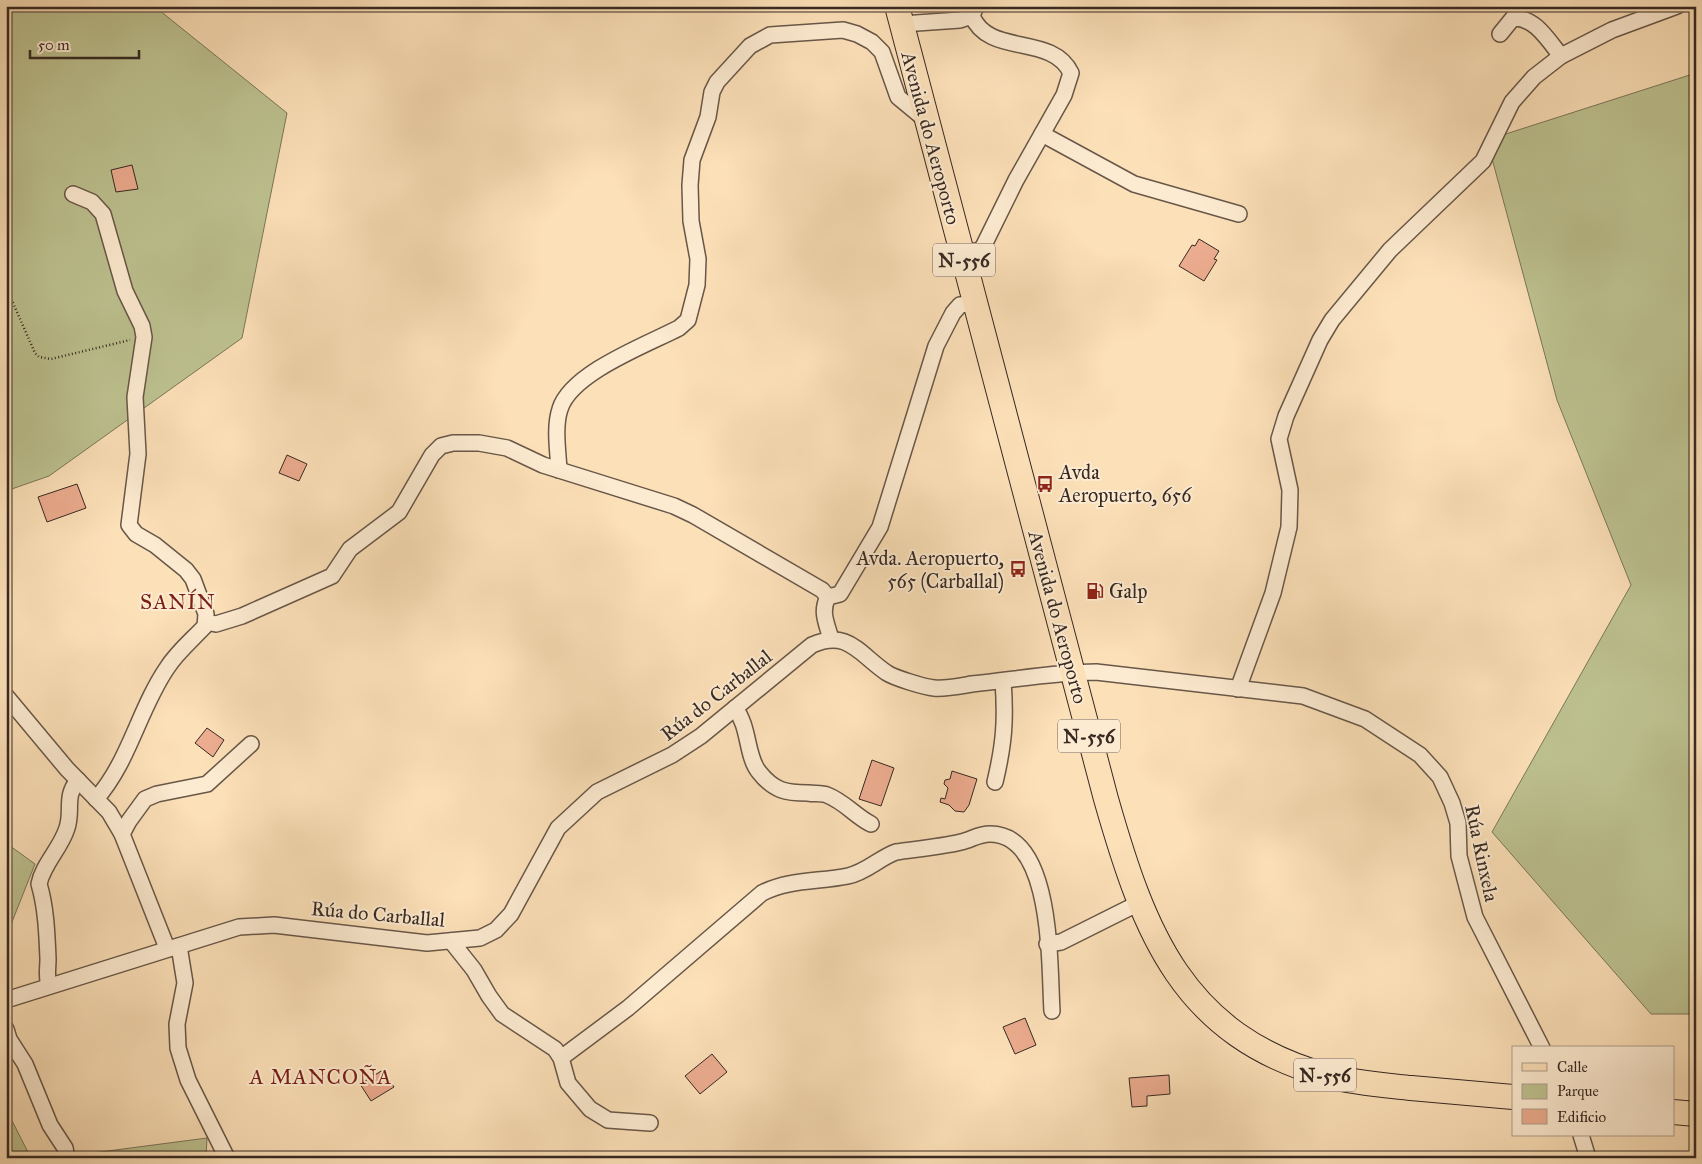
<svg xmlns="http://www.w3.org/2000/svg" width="1702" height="1164" viewBox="0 0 1702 1164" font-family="'IM FELL Great Primer',serif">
<rect width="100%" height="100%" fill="#fce0b8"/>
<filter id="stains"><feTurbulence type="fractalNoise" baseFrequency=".004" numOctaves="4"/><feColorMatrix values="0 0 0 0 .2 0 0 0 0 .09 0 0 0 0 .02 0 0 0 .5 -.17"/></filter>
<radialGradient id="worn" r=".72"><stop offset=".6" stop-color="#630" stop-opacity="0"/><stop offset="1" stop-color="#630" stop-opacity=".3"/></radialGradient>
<!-- green -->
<g fill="#bdc290" stroke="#7a765a">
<path d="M6 6H154L287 113 242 338 49 476 6 491Z"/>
<path d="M1696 73V1014H1651L1492 832 1631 585 1557 400 1487 140Z"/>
<path d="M6 843 35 864 6 937Z"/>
<path d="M6 1109 31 1158H6Z"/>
<path d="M207 1138 206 1158H54Z"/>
</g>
<!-- building -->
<g fill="#ecac8f" stroke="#372923">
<path d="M132 165 138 189 116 192 111 170Z"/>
<path d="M1199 239 1219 251 1214 259 1217 260 1204 281 1179 266 1192 245 1195 246Z"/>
<path d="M287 455 307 464 299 481 279 473Z"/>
<path d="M77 484 86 508 47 522 38 497Z"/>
<path d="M207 728 224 740 213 757 195 743Z"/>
<path d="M872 760 894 768 881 806 859 799Z"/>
<path d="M952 771 977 779 969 805 964 812 955 811 949 805 940 802 941 798 945 799 948 788 944 784 945 780 950 779Z"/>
<path d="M1025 1018 1036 1045 1015 1054 1003 1027Z"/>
<path d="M712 1054 727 1072 700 1094 685 1076Z"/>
<path d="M383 1070 394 1087 371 1101 360 1084Z"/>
<path d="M1169 1075 1170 1094 1147 1096V1106L1132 1107 1129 1078Z"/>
</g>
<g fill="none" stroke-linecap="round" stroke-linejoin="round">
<!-- street casing -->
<g stroke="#685748" stroke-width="18">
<g id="street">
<path d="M902 24 960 20 972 16"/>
<path d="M1500 34 1513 18C1535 17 1548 40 1561 56"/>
<path d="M1042 134 1134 184 1239 214"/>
<path d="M73 194 92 202 103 214 125 291 142 326 144 337 135 397 138 454 129 525 136 534 155 545 186 570 193 579 206 614 205 626C192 640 177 652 167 668 139 709 129 762 96 799"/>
<path d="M962 255 982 249 1016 180 1064 95 1071 73C1052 33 989 57 972 16L976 6"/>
<path d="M559 470C558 451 554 427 560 409 571 373 646 345 679 328L688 320 697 285 698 259 691 221 690 185 692 160 708 117 712 92 717 82 750 46 770 35 843 30 857 34 872 42 882 52 898 97 927 121"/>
<path d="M206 622 216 624 242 616 332 576 350 549 399 512 432 455 441 446 453 443H479L507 448 543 465 674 506 693 515 822 590 828 597"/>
<path d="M831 639C827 624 820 612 828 597L840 594 880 527 936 346 953 313 960 305 975 303"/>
<path d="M1238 689 1273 593 1289 527 1290 490 1279 439 1286 416 1320 340 1332 320 1390 250 1483 161 1512 102 1534 77 1561 56 1612 30 1677 6"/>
<path d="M6 696 67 769 109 812 122 834 167 948"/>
<path d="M735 708C750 728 746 756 759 772 774 791 786 793 808 793 814 794 822 793 827 795 845 802 855 816 871 824"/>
<path d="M995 782C1004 744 1006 720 1003 681"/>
<path d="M122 834 129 821 145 799 157 794 207 784 251 744"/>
<path d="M451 941 474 970 489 996 502 1014 555 1049 561 1058 568 1083 590 1109 608 1120 650 1123"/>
<path d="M1047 944 1061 942 1139 903"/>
<path d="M179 946 185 983 177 1024 178 1048 188 1080 227 1158"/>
<path d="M49 986C46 975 48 969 48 959 47 934 46 907 39 884 43 864 61 848 67 828 73 810 64 797 78 780"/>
<path d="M6 1000 239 927 274 925 427 943 480 938 496 930 511 914 558 828 597 792 672 755 701 736 812 645C848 629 859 654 887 673 895 678 924 687 934 688 945 689 960 686 972 684 1013 680 1055 672 1096 672L1303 696 1365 719 1420 755 1440 777 1452 803 1458 823 1459 856 1475 917 1542 1048"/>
<path d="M6 1029 9 1039 25 1064 50 1125 65 1148 67 1158"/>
<path d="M561 1058 628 1008 762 893C789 879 819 882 848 876 867 872 879 858 896 852 917 849 940 847 961 842 971 840 978 834 990 834 1054 834 1049 967 1052 1011"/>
<path d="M1581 1135 1588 1158"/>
</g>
</g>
<!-- primary casing -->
<g stroke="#372923" stroke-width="26">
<g id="primary">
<path d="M897 6 1106 799C1144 932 1182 1036 1328 1076 1355 1083 1383 1085 1411 1088 1445 1091 1479 1094 1513 1097"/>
<path d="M1673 1112 1696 1114"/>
</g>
</g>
<!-- path -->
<path stroke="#372923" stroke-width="2.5" stroke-dasharray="1 2.5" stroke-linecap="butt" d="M6 300 13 303 35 353 39 357 51 359 130 340"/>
<!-- street -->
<use href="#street" stroke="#fdebd1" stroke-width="15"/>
<!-- primary -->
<use href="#primary" stroke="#fce0b8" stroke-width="24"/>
</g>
<!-- icons -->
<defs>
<g id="bus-bare" transform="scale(1.35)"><path d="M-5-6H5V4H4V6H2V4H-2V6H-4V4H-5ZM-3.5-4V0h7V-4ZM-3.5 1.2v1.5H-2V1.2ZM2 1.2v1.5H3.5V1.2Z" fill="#8f2418" stroke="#fdebd1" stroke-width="2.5" paint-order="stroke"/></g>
<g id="fuel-bare" transform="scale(1.35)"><path d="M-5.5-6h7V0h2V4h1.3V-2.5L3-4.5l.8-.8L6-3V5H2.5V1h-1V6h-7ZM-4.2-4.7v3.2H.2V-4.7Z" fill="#8f2418" stroke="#fdebd1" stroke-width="2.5" paint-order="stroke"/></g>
</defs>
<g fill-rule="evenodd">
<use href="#bus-bare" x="1045" y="484"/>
<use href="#bus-bare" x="1018" y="569"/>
<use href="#fuel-bare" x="1095" y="591"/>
</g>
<g text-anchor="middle" stroke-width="4" stroke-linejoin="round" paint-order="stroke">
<!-- shield labels -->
<g fill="#fdebd1" stroke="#726357" stroke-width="1">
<rect x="933" y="243.5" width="62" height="33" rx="4"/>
<rect x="1058" y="719.5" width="62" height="33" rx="4"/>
<rect x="1294" y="1058.5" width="62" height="33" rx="4"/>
</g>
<g font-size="19" font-weight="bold" fill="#372923">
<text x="964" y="267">N-556</text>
<text x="1089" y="743">N-556</text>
<text x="1325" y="1082">N-556</text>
</g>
<!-- street labels -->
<g font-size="20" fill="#372923" stroke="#fdebd1">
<text transform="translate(931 138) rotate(75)" y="7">Avenida do Aeroporto</text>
<text transform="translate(1058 617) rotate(75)" y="7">Avenida do Aeroporto</text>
<text transform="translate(716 695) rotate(-38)" y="7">Rúa do Carballal</text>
<text transform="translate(1482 853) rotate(78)" y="7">Rúa Rinxela</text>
<text transform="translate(378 914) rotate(5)" y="7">Rúa do Carballal</text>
</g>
<!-- poi labels -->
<g font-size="20" fill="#372923" stroke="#fdebd1" text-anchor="start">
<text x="1059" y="479">Avda<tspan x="1059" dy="23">Aeropuerto, 656</tspan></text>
<text x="1004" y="565" text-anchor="end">Avda. Aeropuerto,<tspan x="1004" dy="23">565 (Carballal)</tspan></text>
<text x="1109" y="598">Galp</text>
</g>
<!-- neighbourhood labels -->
<g font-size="21" letter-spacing="1" fill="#7a1f14" stroke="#fdebd1">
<text x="178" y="609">SANÍN</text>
<text x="321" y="1084">A MANCOÑA</text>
</g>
</g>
<!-- margin -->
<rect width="1702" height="1164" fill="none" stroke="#fce0b8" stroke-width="25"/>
<rect x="8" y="8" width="1687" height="1149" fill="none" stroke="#372923" stroke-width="2.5"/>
<rect x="12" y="12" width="1677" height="1139" fill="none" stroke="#372923"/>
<!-- legend -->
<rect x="1512" y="1046" width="162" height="90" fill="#fdebd1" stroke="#ae9d8b"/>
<rect x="1522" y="1063" width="25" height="8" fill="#fce0b8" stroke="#ae9d8b"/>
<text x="1557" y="1072" font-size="15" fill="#372923">Calle</text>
<rect x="1522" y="1084" width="25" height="15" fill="#bdc290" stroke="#ae9d8b"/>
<text x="1557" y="1096" font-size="15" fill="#372923">Parque</text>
<rect x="1522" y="1109" width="25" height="15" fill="#ecac8f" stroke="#ae9d8b"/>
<text x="1557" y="1122" font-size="15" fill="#372923">Edificio</text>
<!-- scale -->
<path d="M30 50v8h109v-8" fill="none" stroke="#372923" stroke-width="2.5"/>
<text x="38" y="50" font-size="15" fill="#372923" stroke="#fdebd1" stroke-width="4" paint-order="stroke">50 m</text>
<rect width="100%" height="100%" filter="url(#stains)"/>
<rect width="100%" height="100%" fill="url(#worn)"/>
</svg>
